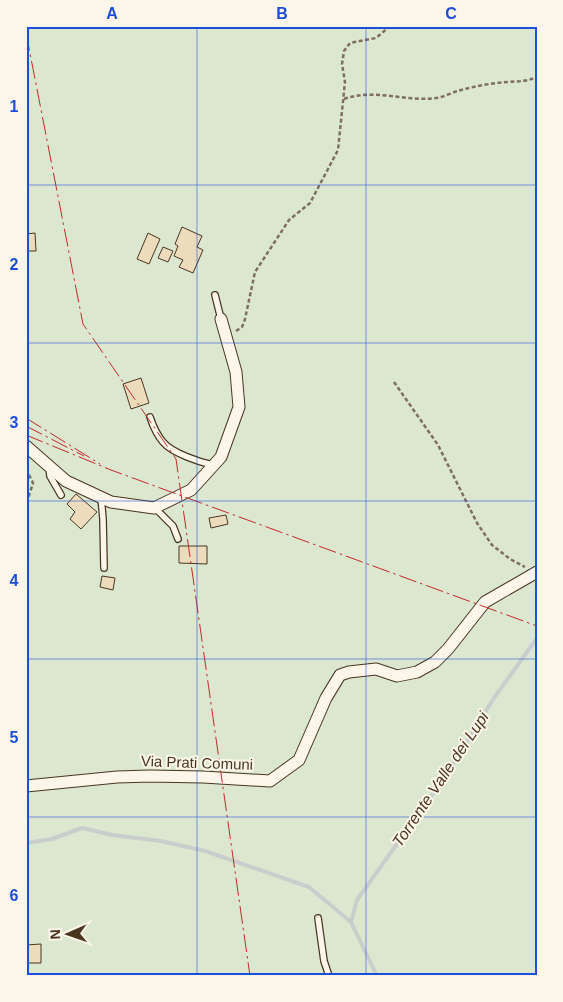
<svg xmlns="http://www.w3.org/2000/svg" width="563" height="1002" viewBox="0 0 563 1002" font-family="Helvetica,sans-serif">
<rect width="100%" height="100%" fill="#fbf6e9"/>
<!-- green -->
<rect fill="#dce7d0" stroke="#887966" x="26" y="26" width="511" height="950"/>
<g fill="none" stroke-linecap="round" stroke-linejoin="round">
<!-- stream -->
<g stroke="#c9cecd" stroke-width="4">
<path d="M26 843 52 839 82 828 112 835 161 841 205 851 309 887 351 922 377 976"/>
<path d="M351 922 357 900 444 778 494 698 537 638"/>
</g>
</g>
<!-- building -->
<g fill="#ecdcbc" stroke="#4a3520">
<path d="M182 227 202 236 197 247 203 250 193 273 179 267 183 260 174 256 178 246 175 244Z"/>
<path d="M35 233 36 251H26V234Z"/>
<path d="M148 233 160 239 149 264 137 259Z"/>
<path d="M163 247 173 251 168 262 158 258Z"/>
<path d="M141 378 149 403 131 409 123 384Z"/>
<path d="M76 494 97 512 81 529 70 519 75 512 67 504Z"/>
<path d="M226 515 228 524 211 528 209 518Z"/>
<path d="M179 546H207V564L179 563Z"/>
<path d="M102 576 115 578 113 590 100 587Z"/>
<path d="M41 944V963H26V945Z"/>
</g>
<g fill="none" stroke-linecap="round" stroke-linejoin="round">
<!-- lane casing -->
<g stroke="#4a3520" stroke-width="8">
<g id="lane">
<path d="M215 295 221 319"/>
<path d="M150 417C153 426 157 435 163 442 172 453 199 462 213 465"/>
<path d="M49 468 50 476 61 495"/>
<path d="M101 497 103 519 104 568"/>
<path d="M155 508 173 526 178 539"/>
<path d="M318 918 324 961 329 976"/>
</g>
</g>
<!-- street casing -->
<g stroke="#4a3520" stroke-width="13">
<g id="street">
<path d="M26 446 66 481 111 502 154 508 191 490 221 457 239 407 236 372 221 319"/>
<path d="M26 786 117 777 150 776 203 777 270 781 299 760 326 698 340 675 349 672 376 669 397 676 417 672 435 662 448 649 485 602 537 572"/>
</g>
</g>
<!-- path -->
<g stroke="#7f6f5c" stroke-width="2.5" stroke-dasharray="4 2.5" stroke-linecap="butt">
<path d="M344 99C374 88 404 102 436 98 444 97 453 92 461 90 476 86 492 83 507 82 519 81 525 82 537 77"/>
<path d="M236 331 242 327 245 319 255 272 289 220 310 203 338 150 345 82 342 64 344 51 350 43 376 38 388 28 395 26"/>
<path d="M394 382 438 445 477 523 492 545 510 559 525 567"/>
<path d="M26 469 33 483 26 505"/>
</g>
<!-- lane -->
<use href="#lane" stroke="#fbf6e9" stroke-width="5.5"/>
<!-- street -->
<use href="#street" stroke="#fbf6e9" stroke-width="11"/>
<!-- power -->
<g stroke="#c62828" stroke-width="1" stroke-dasharray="18 4 2.5 4" stroke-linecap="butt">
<path d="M26 33 83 324 176 459 250 976"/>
<path d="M26 418 100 464"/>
<path d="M26 426 84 456"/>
<path d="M26 435 111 470 537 626"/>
</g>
</g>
<!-- grid -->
<path fill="none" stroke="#1d4ed8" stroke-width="1" stroke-opacity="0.55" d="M197 26V976M366 26V976M26 185H537M26 343H537M26 501H537M26 659H537M26 817H537"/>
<g text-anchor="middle" stroke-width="4" stroke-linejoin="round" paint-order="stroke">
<!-- street labels -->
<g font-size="15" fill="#4a3520" stroke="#fbf6e9">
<text transform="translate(197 763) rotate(2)" y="5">Via Prati Comuni</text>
</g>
<!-- water labels -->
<g font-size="16" font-style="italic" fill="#4a3520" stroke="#fbf6e9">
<text transform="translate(440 779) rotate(-56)" y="6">Torrente Valle dei Lupi</text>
</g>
</g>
<!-- border -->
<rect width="563" height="1002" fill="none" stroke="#fbf6e9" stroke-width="55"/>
<!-- north arrow -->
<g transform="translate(68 934) rotate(268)" stroke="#fbf6e9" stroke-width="4" paint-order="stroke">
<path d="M0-4L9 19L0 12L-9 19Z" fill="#4a3520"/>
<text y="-8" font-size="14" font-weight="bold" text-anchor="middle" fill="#4a3520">N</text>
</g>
<rect x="28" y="28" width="508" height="946" fill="none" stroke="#1d4ed8" stroke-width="2"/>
<g font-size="16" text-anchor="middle" font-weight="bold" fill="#1d4ed8">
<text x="112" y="19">A</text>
<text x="282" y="19">B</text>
<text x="451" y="19">C</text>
<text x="14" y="112">1</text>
<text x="14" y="270">2</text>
<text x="14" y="428">3</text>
<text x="14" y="586">4</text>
<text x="14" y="743">5</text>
<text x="14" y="901">6</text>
</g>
</svg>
